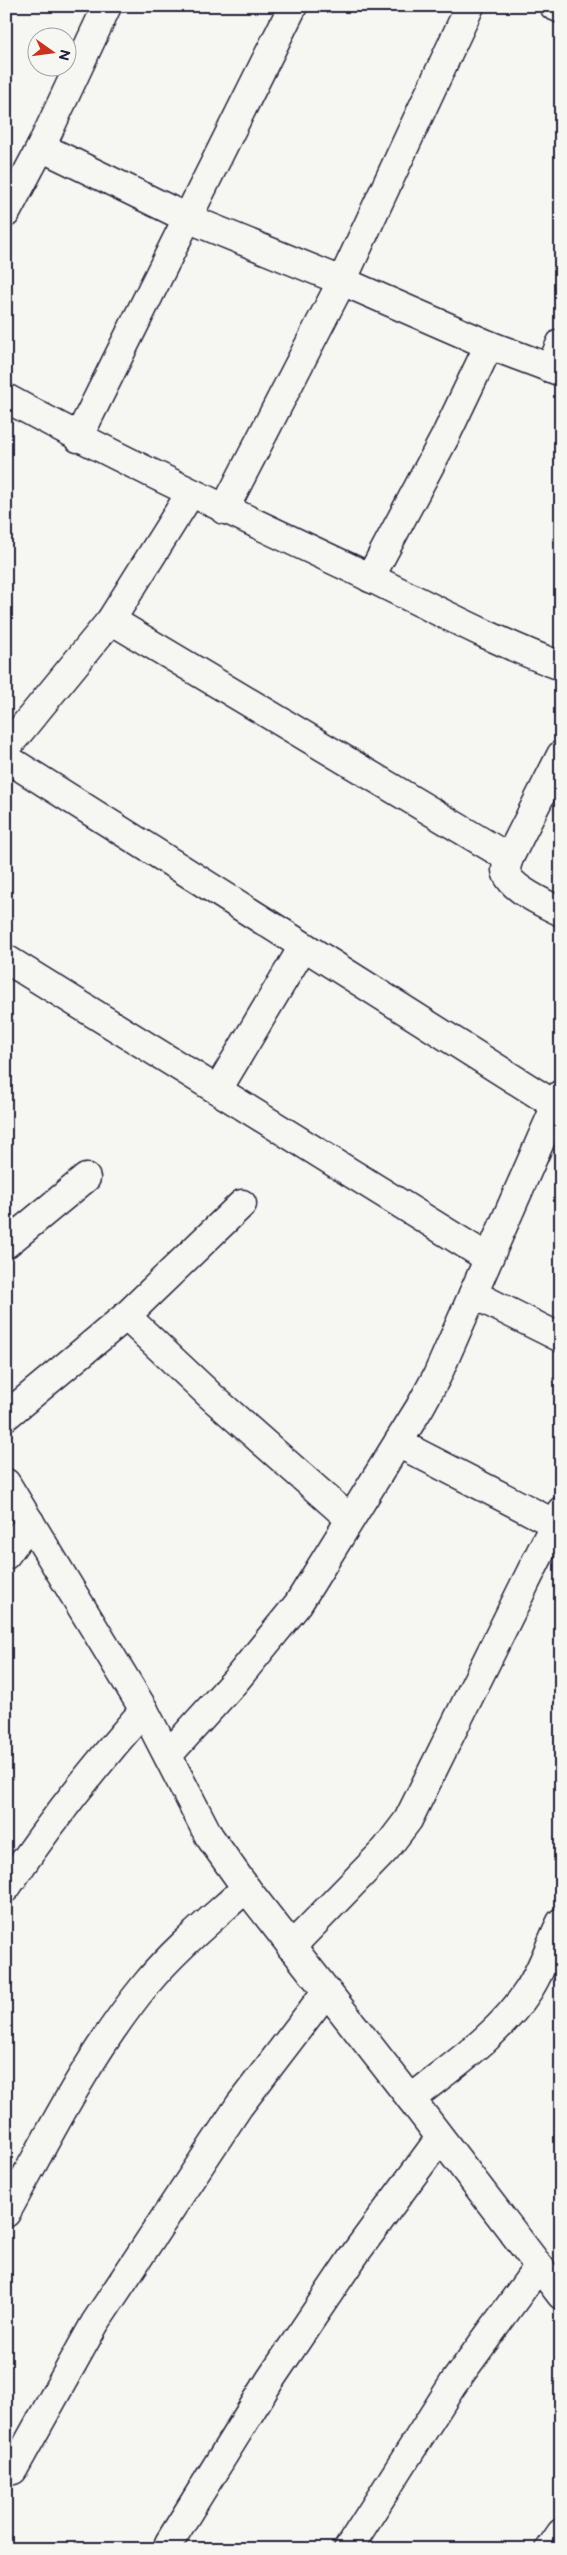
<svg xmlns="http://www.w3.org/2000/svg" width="567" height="2555" viewBox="0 0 567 2555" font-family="'Balsamiq Sans',sans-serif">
<rect width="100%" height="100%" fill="#f6f6f2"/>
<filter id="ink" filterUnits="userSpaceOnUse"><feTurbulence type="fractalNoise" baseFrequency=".02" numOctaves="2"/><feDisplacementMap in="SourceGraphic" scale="10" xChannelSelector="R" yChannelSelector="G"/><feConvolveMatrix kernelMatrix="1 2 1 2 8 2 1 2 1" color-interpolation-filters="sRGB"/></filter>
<g filter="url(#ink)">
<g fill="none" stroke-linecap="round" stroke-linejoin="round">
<!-- minor casing -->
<g stroke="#22223b" stroke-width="31">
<g id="minor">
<path d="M554 6 561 9"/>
<path d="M41 147 187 218 342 281 489 345 561 372"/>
<path d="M6 213 41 147 107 6"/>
<path d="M550 368 561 343"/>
<path d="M6 398C125 463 247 519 369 577 433 608 494 641 561 666"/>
<path d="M78 438 293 6"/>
<path d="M224 510 342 281 470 6"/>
<path d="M370 578 445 437 489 345"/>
<path d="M111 620 509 858"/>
<path d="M6 748 111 620 190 494"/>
<path d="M561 755 509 858C508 861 506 866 506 870 508 888 546 904 561 912"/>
<path d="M6 758 555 1105"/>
<path d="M6 959 488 1258"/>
<path d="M218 1089 303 947"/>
<path d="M6 1244 86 1178"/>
<path d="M473 1294 561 1338"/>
<path d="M126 1316 213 1398 350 1519"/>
<path d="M6 1416 126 1316 242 1204"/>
<path d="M398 1443 561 1527"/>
<path d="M6 1483 144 1710 209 1836 246 1888 411 2099 561 2295"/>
<path d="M6 1555 30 1522"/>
<path d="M168 1755 236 1680 298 1604 420 1407 437 1376 561 1094"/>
<path d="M6 1888C48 1825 94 1767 144 1710"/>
<path d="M291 1947 386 1849 408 1820 561 1511"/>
<path d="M411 2099C452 2066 499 2035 528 1991 542 1970 550 1944 561 1922"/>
<path d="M6 2213C49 2135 90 2052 147 1983 176 1948 212 1919 246 1888"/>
<path d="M13 2470 95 2323 239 2106 326 1992"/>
<path d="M169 2543 270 2380 357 2251 440 2138"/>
<path d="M348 2549 453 2384 539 2266"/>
<path d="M550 2549 561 2533"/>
</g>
</g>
<!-- minor -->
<use href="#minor" stroke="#f6f6f2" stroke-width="28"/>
</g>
</g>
<!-- margin -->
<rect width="567" height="2555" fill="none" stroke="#f6f6f2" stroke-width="25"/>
<rect x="12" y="12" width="542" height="2530" fill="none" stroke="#22223b" stroke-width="2" filter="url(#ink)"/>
<!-- north arrow -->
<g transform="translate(52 52) rotate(104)"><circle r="24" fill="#f6f6f2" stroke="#a1a1a9"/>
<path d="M0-4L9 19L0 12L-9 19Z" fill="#c8321e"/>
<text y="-8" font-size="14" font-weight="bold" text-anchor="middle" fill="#22223b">N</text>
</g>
</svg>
